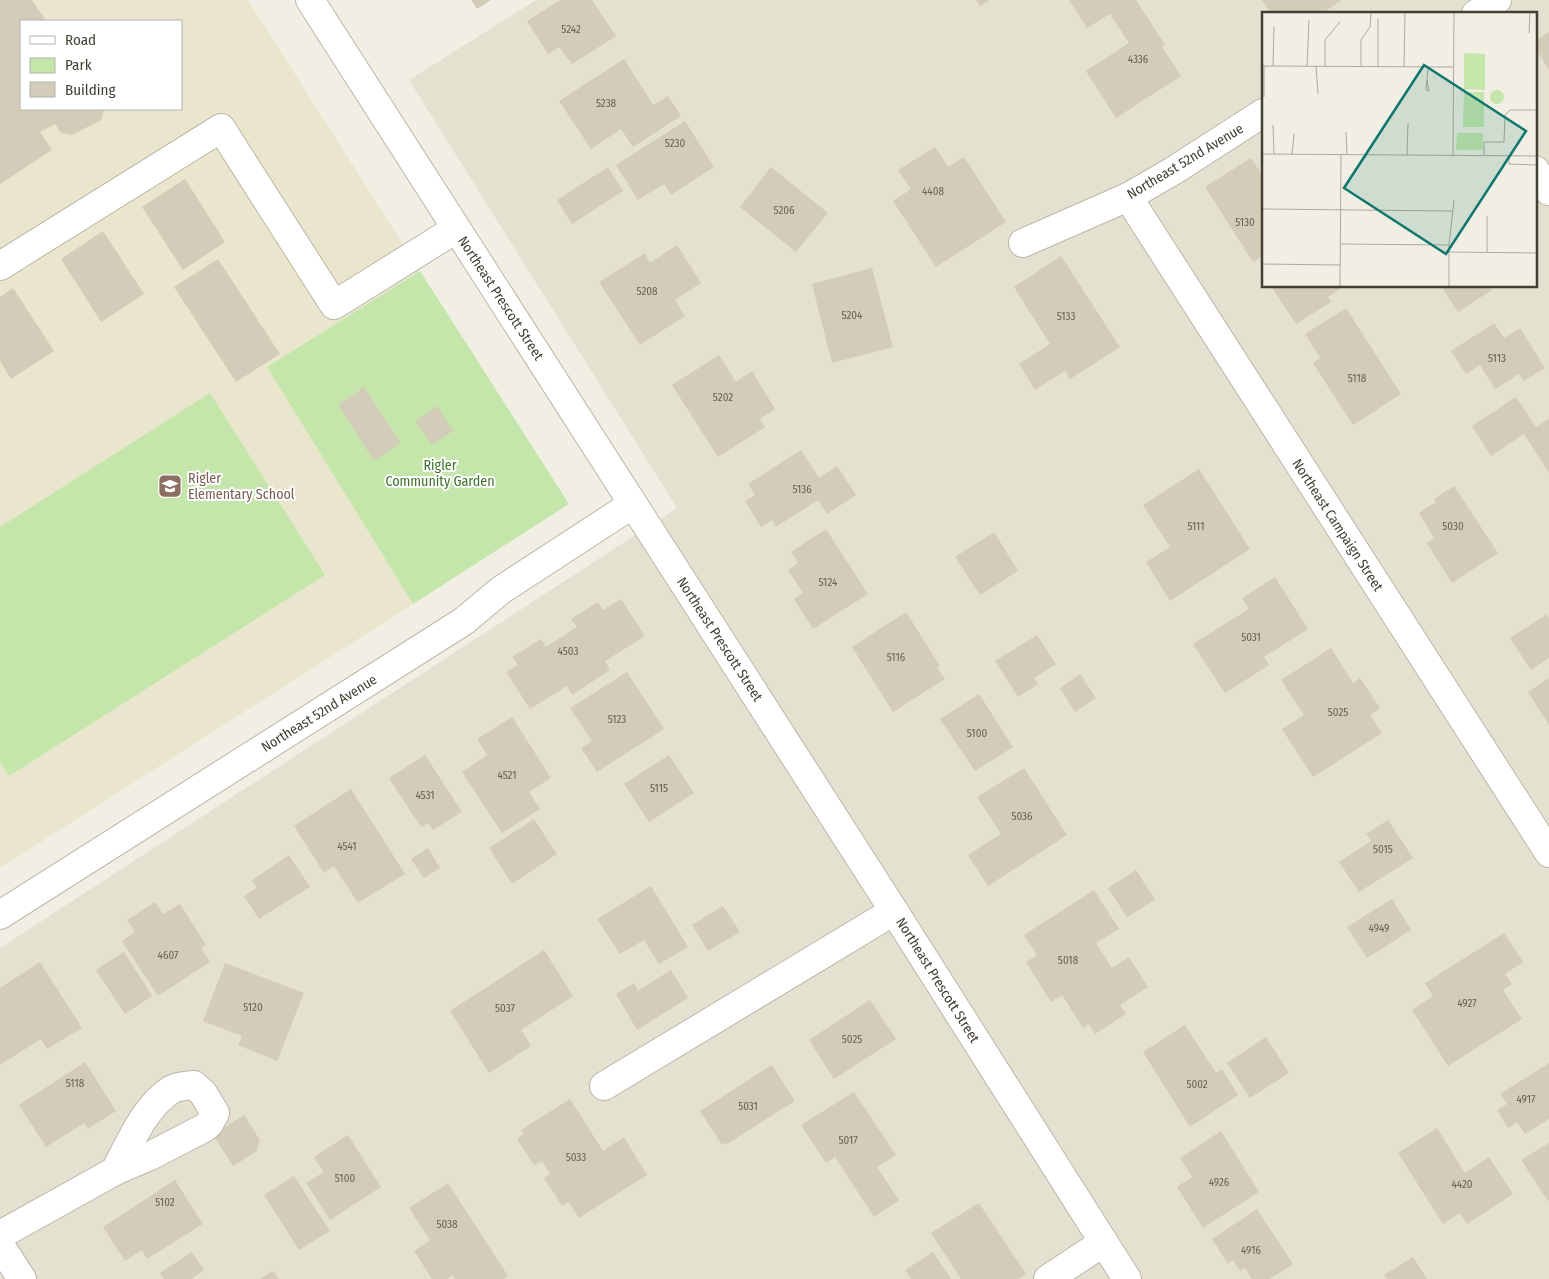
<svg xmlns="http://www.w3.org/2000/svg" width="1549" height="1279" viewBox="0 0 1549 1279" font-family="'Fira Sans Condensed',sans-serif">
<rect width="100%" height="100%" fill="#f1efe3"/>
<!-- residential -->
<path fill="#e5e1d1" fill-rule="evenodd" d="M536 0H1549V1279H0V948L677 508 409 80ZM1263 14H1535V286H1263Z"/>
<!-- education -->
<path fill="#eae6cd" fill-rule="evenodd" d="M0 0H248L420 271 267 367 413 604 0 868ZM21 21H181V109H21Z"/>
<!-- green -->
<g fill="#c4e6ab">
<path d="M420 271 569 504 413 604 267 367Z"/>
<path d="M210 393 325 575 9 776 0 762V527Z"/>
</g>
<!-- building -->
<g fill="#d2ccb8">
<path d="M0 0H32L46 21H21V109H104L101 120 72 135 61 133 55 124 40 132 52 150 0 184Z"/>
<path d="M471 0H491L477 9Z"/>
<path d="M560 0H592L616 36 572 64 559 47 548 54 527 21Z"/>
<path d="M976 0H990L980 6Z"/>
<path d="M1069 0H1136L1165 45 1162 47 1181 76 1116 118 1086 71 1129 43 1110 14 1087 28Z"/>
<path d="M1262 0H1342L1321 14H1271Z"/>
<path d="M1549 32V70L1535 48V41Z"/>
<path d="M624 59 653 105 668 96 681 116 633 147 621 129 591 149 559 101Z"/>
<path d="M685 121 714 167 671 195 664 184 638 200 616 165Z"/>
<path d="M935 147 948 167 964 157 1006 222 936 267 893 201 911 189 898 170Z"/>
<path d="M1251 158 1263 176V256L1253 262 1205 187Z"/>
<path d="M608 167 623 191 572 224 557 200Z"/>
<path d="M771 167 828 213 796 252 740 207Z"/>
<path d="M185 179 225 242 183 270 142 207Z"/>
<path d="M103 231 144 294 101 322 61 259Z"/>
<path d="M677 245 701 283 675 300 685 316 640 345 599 282 645 253 650 263Z"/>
<path d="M1061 256 1120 347 1070 379 1065 371 1035 390 1019 364 1050 344 1014 287Z"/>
<path d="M218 259 280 354 236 382 174 287Z"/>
<path d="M872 268 893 347 832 363 812 284Z"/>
<path d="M1271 286H1344L1328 297 1331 302 1296 324Z"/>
<path d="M1441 286H1490L1492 290 1458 312Z"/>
<path d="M13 288 54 351 11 379 0 361V297Z"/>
<path d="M1346 308 1401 394 1353 425 1313 363 1320 358 1305 334Z"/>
<path d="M1494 323 1504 338 1520 328 1545 368 1524 381 1519 374 1495 389 1480 365 1466 374 1451 351Z"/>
<path d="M719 355 736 382 752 371 775 409 760 419 765 427 718 457 672 385Z"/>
<path d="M364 387 401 443 374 461 338 405Z"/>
<path d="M1516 397 1536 427 1549 419V473L1524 434 1491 456 1472 426Z"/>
<path d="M437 406 453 431 432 445 415 421Z"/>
<path d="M801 450 819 478 837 466 856 495 827 514 818 500 776 527 772 520 761 527 745 501 755 495 748 484Z"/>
<path d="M1199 469 1250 549 1170 601 1146 562 1170 547 1143 505Z"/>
<path d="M1454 486 1498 553 1452 583 1427 543 1434 538 1419 513 1436 502 1434 499Z"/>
<path d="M826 529 868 594 813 629 794 599 803 593 788 570 798 563 791 552Z"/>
<path d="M994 532 1018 571 980 595 955 557Z"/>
<path d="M1275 577 1308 629 1264 657 1269 665 1225 693 1193 644 1249 609 1242 598Z"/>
<path d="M621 599 645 636 605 661 610 670 572 695 567 686 530 709 506 672 518 665 512 657 541 639 546 647 577 627 571 619 598 602 603 610Z"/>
<path d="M906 612 940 666 937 668 945 679 893 712 852 647Z"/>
<path d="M1547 614 1549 618V658L1531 670 1510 638Z"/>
<path d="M1037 635 1056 664 1034 678 1038 684 1018 697 995 661Z"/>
<path d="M1331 648 1353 683 1360 678 1380 708 1370 715 1382 733 1313 777 1282 729 1304 715 1281 680Z"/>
<path d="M627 672 664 729 597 772 581 748 592 741 570 708Z"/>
<path d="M1080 674 1096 698 1075 712 1060 688Z"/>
<path d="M1549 678V725L1528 692Z"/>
<path d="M979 694 1013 747 975 771 940 719Z"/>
<path d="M512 717 551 778 529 792 540 809 502 833 462 772 487 755 477 739Z"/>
<path d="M425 755 462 812 433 830 428 823 421 827 389 778Z"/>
<path d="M669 755 694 793 649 822 624 784Z"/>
<path d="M1024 768 1067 835 988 886 968 855 1001 834 977 797Z"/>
<path d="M351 789 405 874 358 903 334 866 324 873 294 826Z"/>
<path d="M534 819 557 854 512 884 489 848Z"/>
<path d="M1388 820 1413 858 1359 892 1339 862 1371 841 1366 834Z"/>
<path d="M428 848 440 868 424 878 411 859Z"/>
<path d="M289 855 310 887 259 919 244 896 257 888 252 880Z"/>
<path d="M1136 870 1155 900 1127 917 1108 888Z"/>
<path d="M651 886 688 947 659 964 644 940 620 954 597 919Z"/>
<path d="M1094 890 1119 929 1096 943 1112 968 1129 957 1148 987 1120 1005 1126 1014 1095 1034 1089 1024 1083 1028 1062 995 1051 1002 1026 962 1037 955 1024 935Z"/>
<path d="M1392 899 1411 930 1367 958 1347 927Z"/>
<path d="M155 902 163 914 180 904 206 945 201 948 210 962 158 996 122 941 135 932 127 920Z"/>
<path d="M723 906 740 932 708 951 692 925Z"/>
<path d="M1504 933 1523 962 1505 974 1512 984 1503 990 1522 1019 1448 1066 1412 1010 1433 996 1425 983Z"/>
<path d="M544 950 573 996 521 1030 531 1046 489 1073 450 1011Z"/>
<path d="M124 952 152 996 125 1014 96 970Z"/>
<path d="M40 962 82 1028 47 1049 41 1039 0 1065V988Z"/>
<path d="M225 963 304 993 277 1061 238 1045 242 1036 203 1021Z"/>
<path d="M671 970 688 998 637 1030 616 994 634 983 638 991Z"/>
<path d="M870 1000 896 1039 834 1079 809 1040Z"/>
<path d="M1185 1025 1216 1073 1222 1069 1238 1095 1190 1127 1143 1052Z"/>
<path d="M1266 1037 1289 1073 1250 1098 1227 1063Z"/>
<path d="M85 1062 116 1111 88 1129 84 1123 46 1147 19 1105Z"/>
<path d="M1549 1063V1119L1525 1134 1517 1122 1508 1128 1497 1110 1507 1104 1500 1094Z"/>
<path d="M772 1065 795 1101 727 1144 726 1143 722 1145 700 1111Z"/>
<path d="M854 1092 896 1155 877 1167 899 1200 874 1217 835 1157 826 1163 801 1125Z"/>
<path d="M570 1099 603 1151 624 1137 647 1175 579 1218 568 1202 562 1206 544 1178 550 1174 542 1161 534 1165 517 1139 524 1134 521 1130Z"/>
<path d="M244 1115 260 1140 257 1151 233 1166 213 1135Z"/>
<path d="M1437 1128 1465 1173 1489 1157 1513 1194 1467 1224 1460 1213 1443 1224 1398 1153Z"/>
<path d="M1221 1131 1259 1192 1203 1228 1177 1187 1192 1177 1180 1158Z"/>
<path d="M348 1135 381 1187 330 1220 306 1183 324 1172 314 1157Z"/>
<path d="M1549 1143V1200L1548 1201 1521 1160Z"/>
<path d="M294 1176 330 1231 299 1250 264 1195Z"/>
<path d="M175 1180 203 1224 147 1259 142 1250 125 1261 103 1227Z"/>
<path d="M448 1183 508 1276 503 1279H455L453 1275 447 1279H432L414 1251 430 1240 409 1208Z"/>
<path d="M979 1203 1026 1274 1018 1279H961L931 1233Z"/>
<path d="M1257 1209 1293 1264 1270 1279H1252L1245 1268 1240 1271 1233 1260 1228 1264 1212 1239Z"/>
<path d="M192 1252 204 1270 191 1279H164L160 1273Z"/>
<path d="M933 1252 951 1279H911L905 1270Z"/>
<path d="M1413 1257 1427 1279H1387L1384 1275Z"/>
<path d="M273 1271 279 1279H260Z"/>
</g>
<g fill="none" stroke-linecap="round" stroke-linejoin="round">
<!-- minor casing -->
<g stroke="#bcb7a6" stroke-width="30">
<g id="minor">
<path d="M310 0 894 911 1127 1279"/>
<path d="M1476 14 1497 0"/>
<path d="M1535 170 1549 191"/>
<path d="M1128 197 1549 853"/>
<path d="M1023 243 1128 197 1173 171 1263 113"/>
<path d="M0 266 221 128 334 305 456 229"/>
<path d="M0 915 464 621 501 590 633 504"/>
<path d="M604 1086 894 911"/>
<path d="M0 1235 115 1171 150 1156 204 1128 209 1124 215 1113 203 1093 194 1085C186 1086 177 1086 171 1090 145 1106 129 1145 115 1171"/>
<path d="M0 1245 22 1279"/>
<path d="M1048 1279 1104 1242"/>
</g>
</g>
<!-- minor -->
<use href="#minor" stroke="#fff" stroke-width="28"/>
</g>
<!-- icons -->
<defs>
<g id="school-square" transform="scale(1.25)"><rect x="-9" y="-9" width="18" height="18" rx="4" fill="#8d6e63" stroke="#fff"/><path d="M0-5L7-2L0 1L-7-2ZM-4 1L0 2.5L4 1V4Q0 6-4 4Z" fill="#fff"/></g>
</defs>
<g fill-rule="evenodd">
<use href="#school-square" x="170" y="486"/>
</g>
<g text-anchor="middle" stroke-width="4" stroke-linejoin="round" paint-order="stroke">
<!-- number labels -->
<g font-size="11" fill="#676254">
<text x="571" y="33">5242</text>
<text x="1138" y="63">4336</text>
<text x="606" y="107">5238</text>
<text x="675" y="147">5230</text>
<text x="933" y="195">4408</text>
<text x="784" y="214">5206</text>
<text x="1245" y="226">5130</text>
<text x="647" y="295">5208</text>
<text x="852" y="319">5204</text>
<text x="1066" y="320">5133</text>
<text x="1497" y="362">5113</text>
<text x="1357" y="382">5118</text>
<text x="723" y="401">5202</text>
<text x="802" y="493">5136</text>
<text x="1196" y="530">5111</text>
<text x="1453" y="530">5030</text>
<text x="828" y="586">5124</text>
<text x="1251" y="641">5031</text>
<text x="568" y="655">4503</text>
<text x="896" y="661">5116</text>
<text x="1338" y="716">5025</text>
<text x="617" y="723">5123</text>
<text x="977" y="737">5100</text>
<text x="507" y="779">4521</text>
<text x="659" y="792">5115</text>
<text x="425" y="799">4531</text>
<text x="1022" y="820">5036</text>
<text x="347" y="850">4541</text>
<text x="1383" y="853">5015</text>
<text x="1379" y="932">4949</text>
<text x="168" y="959">4607</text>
<text x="1068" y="964">5018</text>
<text x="1467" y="1007">4927</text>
<text x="253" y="1011">5120</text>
<text x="505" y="1012">5037</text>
<text x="852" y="1043">5025</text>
<text x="75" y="1087">5118</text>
<text x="1197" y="1088">5002</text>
<text x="1526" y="1103">4917</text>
<text x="748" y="1110">5031</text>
<text x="848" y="1144">5017</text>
<text x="576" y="1161">5033</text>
<text x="345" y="1182">5100</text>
<text x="1219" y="1186">4926</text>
<text x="1462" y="1188">4420</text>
<text x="165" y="1206">5102</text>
<text x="447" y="1228">5038</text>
<text x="1251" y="1254">4916</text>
</g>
<!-- street labels -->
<g font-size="14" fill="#433f33" stroke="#fff">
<text transform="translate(1185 161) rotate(-31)" y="5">Northeast 52nd Avenue</text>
<text transform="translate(501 298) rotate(57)" y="5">Northeast Prescott Street</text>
<text transform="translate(1338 525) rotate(57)" y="5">Northeast Campaign Street</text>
<text transform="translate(720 639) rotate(57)" y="5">Northeast Prescott Street</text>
<text transform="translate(319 713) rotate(-32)" y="5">Northeast 52nd Avenue</text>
<text transform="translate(938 980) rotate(58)" y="5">Northeast Prescott Street</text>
</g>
<!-- park labels -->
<g font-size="14" fill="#3b7328" stroke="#fff">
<text x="440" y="470">Rigler<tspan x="440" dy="16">Community Garden</tspan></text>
</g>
<!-- education labels -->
<g font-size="14" fill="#785e54" stroke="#fff" text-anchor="start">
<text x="188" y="483">Rigler<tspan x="188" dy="16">Elementary School</tspan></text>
</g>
</g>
<!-- overview -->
<g transform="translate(1262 12)">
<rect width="275" height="275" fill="#f1efe3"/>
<path d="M202 41 223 42V78L202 77ZM228 85a7 7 0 1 1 14 0a7 7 0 1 1-14 0ZM202 80H222V115H201ZM195 121H221V138H194Z" fill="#c4e6ab"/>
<path fill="none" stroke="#aba99d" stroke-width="1" d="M267 21 268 0M0 54 191 55M11 54 12 14M45 54 47 8M54 54 56 82M63 54V28L78 10M99 54V28L108 15 109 0M116 54V7M142 55 143 0M165 68 167 79 164 78 166 55M2 85V54M11 113 12 142M84 120 85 143M0 142 275 144M30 143 32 122M145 143 146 111M191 143 192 0M222 143V130H242L243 103 248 98H275M247 144V152L275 153M0 197 190 199M78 232 187 233M187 240 275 241M225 241V204M0 252 78 253M78 275 79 143M187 275V233L192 188"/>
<path fill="#0f766e" fill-opacity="0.15" stroke="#0f766e" stroke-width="2.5" d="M162 53 264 119 184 242 82 176Z"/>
<rect width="275" height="275" fill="none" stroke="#433f33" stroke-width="2.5"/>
</g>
<!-- legend -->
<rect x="20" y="20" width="162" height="90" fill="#ffffff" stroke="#b4b2ad"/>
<rect x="30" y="36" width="25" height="8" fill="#ffffff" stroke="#b4b2ad"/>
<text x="65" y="45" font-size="15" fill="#433f33">Road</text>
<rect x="30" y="58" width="25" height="15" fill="#c4e6ab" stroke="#b4b2ad"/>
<text x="65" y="70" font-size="15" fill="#433f33">Park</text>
<rect x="30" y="82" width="25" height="15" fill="#d2ccb8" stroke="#b4b2ad"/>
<text x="65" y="95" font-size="15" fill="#433f33">Building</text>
</svg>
